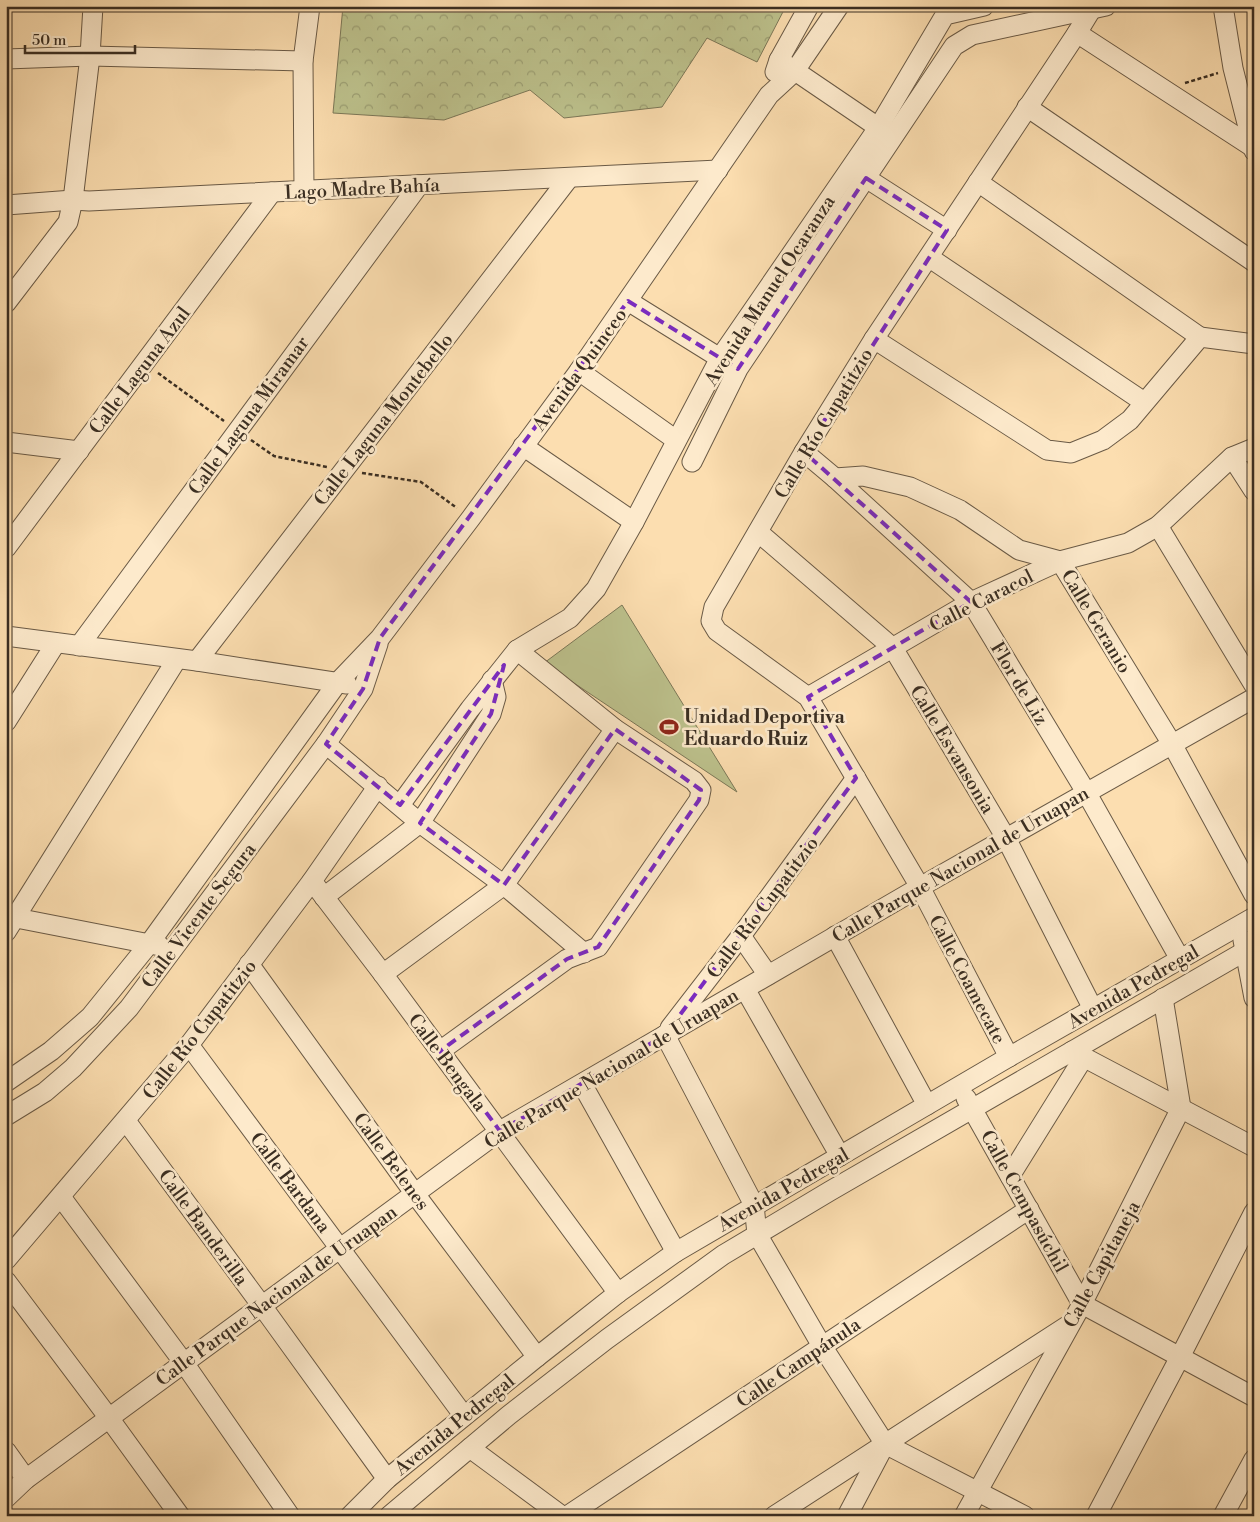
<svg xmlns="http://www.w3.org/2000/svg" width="1260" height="1522" viewBox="0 0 1260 1522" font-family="'Libre Bodoni',serif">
<defs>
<pattern id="forest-crowns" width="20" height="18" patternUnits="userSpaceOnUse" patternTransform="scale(1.25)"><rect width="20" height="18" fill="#bdc28d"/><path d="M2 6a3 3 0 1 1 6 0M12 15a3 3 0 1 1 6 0" fill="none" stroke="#9b9e73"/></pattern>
</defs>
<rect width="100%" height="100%" fill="#fcdeb0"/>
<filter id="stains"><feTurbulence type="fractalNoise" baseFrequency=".004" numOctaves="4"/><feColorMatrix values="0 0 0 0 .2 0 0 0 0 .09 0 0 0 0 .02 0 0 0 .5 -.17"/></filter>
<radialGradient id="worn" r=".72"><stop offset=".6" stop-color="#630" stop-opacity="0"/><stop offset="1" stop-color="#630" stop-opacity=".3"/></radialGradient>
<!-- forest -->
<path fill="url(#forest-crowns)" stroke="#7c7858" d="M343 6H786L757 62 707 38 662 107 564 118 530 90 444 120 333 113Z"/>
<!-- pitch -->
<path fill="#bdc28d" stroke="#7c7858" d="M622 605 737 792 544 663Z"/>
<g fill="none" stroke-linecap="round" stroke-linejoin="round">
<!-- minor casing -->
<g stroke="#6a5a46" stroke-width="21">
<g id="minor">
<path d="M1223 6 1233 68 1254 151"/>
<path d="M1077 33 1254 148"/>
<path d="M6 59 90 56 303 61"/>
<path d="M779 60 888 134"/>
<path d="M775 72 779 60 809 6"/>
<path d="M1027 107 1254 262"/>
<path d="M866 178 947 230"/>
<path d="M978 182 1200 337"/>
<path d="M304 191 303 61 310 6"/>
<path d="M6 205 73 200 89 201 718 170"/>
<path d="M930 258 1144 402"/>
<path d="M628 301 731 365"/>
<path d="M6 303 68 222 73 200 90 56 93 6"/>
<path d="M874 339 1047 450 1071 453 1103 440 1130 420 1200 337 1254 344"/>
<path d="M579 371 676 440"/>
<path d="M6 442 79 451"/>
<path d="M523 446 634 522"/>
<path d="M804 452 835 478 971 602 1086 792 1180 959"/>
<path d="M1232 457 1254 491"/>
<path d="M692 462 738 369 954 46 972 35 1106 6"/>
<path d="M835 478 863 476 910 487 960 510 1019 550 1060 561 1172 744 1254 895"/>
<path d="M1158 526 1254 685"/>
<path d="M758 532 893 648 1006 838 1093 1009"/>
<path d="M6 548 272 192"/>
<path d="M6 636 197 661 347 684"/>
<path d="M79 646 419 185"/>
<path d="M197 661 569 178"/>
<path d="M808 697 971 602 1060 561 1128 543 1158 526 1232 457 1254 448"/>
<path d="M6 722 56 643"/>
<path d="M326 744 420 823 504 885 584 953"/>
<path d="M400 805 470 709 517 650 570 618 596 589 634 522 720 358 878 128 945 15 984 6"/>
<path d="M312 881 383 974 618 1293"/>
<path d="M324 897 420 823 491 714 496 697 492 680"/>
<path d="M6 916 160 946"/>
<path d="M6 932 177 659"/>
<path d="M741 936 768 975"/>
<path d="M835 936 927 1105"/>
<path d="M1243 940 1254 998"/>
<path d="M249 964 415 1194 537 1357"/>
<path d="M383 974 504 885 615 729"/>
<path d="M745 989 840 1156"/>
<path d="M670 1028 741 936 856 778"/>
<path d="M665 1035 754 1205 757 1234 822 1346 885 1444 1025 1516"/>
<path d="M189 1045 464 1416"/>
<path d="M440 1051 567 959 598 947 699 800 701 790 694 781 615 729 517 650"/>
<path d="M1072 1051 1254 1147"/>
<path d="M1009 1057 920 887 808 697 717 631 711 621 714 607 804 452 874 339 1077 33 1091 10"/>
<path d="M6 1082 51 1051 90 1017 149 944 338 682 380 638 471 518 579 371 769 95 794 72 839 6"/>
<path d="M582 1084 676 1252"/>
<path d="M966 1098 1082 1304 1254 1397"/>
<path d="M6 1116 45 1092 73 1068 129 1008 326 744 363 689 378 644"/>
<path d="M126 1121 262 1306 387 1479"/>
<path d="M1010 1176 1084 1057"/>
<path d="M61 1197 184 1363 290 1516"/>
<path d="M6 1260 189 1045 312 881 378 786"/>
<path d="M6 1281 109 1418 180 1516"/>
<path d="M470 1448 562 1516"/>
<path d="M6 1451 26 1479"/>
<path d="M6 1498 26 1479 500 1131 920 887 1254 698"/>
<path d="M350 1516 387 1479 537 1357 618 1293 676 1252 1009 1057 1254 917"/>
<path d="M389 1516 509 1415 607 1339 723 1255 830 1191 1254 946"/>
<path d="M567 1516 1029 1209"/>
<path d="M774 1516 1067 1326"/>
<path d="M847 1516 884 1446"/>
<path d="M964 1516 1082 1304 1181 1108 1163 998"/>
<path d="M1096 1516 1180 1357 1254 1212"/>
<path d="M1223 1516 1254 1459"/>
</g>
</g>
<!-- path -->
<g stroke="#3a2e22" stroke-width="2.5" stroke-dasharray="4 2.5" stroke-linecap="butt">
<path d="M1185 83 1218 73"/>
<path d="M158 373 224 421"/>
<path d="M251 440 274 456 327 467"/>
<path d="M362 473 421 482 457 508"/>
</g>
<!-- minor -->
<use href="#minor" stroke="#fdeacc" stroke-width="19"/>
</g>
<!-- marked area -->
<path fill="none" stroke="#7b2cbf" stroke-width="4" stroke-dasharray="10 6" stroke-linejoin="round" d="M866 178 947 230 804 452 971 602 808 697 856 778 665 1035 500 1131 440 1051 567 959 598 947 699 800 701 790 615 729 504 885 420 823 491 714 504 665 400 805 326 744 363 689 380 638 628 301 738 369Z"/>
<!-- icons -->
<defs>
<g id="stadium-bare" transform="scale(1.5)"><path d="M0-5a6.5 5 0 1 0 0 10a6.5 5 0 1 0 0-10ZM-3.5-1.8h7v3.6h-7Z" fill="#8f2418" stroke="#fdeacc" stroke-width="2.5" paint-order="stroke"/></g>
</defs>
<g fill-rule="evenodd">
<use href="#stadium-bare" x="669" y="727"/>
</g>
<g text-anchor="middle" stroke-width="5" stroke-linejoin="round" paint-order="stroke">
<!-- street labels -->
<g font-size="19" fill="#3a2e22" stroke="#fdeacc">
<text transform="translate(362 188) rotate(-3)" y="7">Lago Madre Bahía</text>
<text transform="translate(769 290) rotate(-57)" y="7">Avenida Manuel Ocaranza</text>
<text transform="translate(579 369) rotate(-54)" y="7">Avenida Quinceo</text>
<text transform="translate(139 370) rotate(-53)" y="7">Calle Laguna Azul</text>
<text transform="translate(248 415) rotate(-54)" y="7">Calle Laguna Miramar</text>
<text transform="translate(383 419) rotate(-52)" y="7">Calle Laguna Montebello</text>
<text transform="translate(823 423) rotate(-59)" y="7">Calle Río Cupatitzio</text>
<text transform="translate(981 600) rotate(-27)" y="7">Calle Caracol</text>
<text transform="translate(1097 621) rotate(59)" y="7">Calle Geranio</text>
<text transform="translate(1020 683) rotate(59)" y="7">Flor de Liz</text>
<text transform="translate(953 749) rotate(59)" y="7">Calle Esvansonia</text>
<text transform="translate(960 864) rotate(-30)" y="7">Calle Parque Nacional de Uruapan</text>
<text transform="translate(762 907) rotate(-53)" y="7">Calle Río Cupatitzio</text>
<text transform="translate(198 915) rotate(-53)" y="7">Calle Vicente Segura</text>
<text transform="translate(968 979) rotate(62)" y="7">Calle Coamecate</text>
<text transform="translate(1133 986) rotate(-30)" y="7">Avenida Pedregal</text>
<text transform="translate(199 1029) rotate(-52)" y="7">Calle Río Cupatitzio</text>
<text transform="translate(448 1062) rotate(53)" y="7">Calle Bengala</text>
<text transform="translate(611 1068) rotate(-31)" y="7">Calle Parque Nacional de Uruapan</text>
<text transform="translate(392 1161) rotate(54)" y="7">Calle Belenes</text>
<text transform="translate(291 1182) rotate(53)" y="7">Calle Bardana</text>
<text transform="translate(783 1189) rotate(-30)" y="7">Avenida Pedregal</text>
<text transform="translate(1025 1201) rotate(61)" y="7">Calle Cempasúchil</text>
<text transform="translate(204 1227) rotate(54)" y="7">Calle Banderilla</text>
<text transform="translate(1101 1264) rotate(-62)" y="7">Calle Capitaneja</text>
<text transform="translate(276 1295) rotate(-36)" y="7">Calle Parque Nacional de Uruapan</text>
<text transform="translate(798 1362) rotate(-34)" y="7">Calle Campánula</text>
<text transform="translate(454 1424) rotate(-39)" y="7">Avenida Pedregal</text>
</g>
<!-- poi labels -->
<g font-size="19" font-weight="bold" fill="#3a2e22" stroke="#fdeacc" text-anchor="start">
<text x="684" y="723">Unidad Deportiva<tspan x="684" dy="22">Eduardo Ruiz</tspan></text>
</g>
</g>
<!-- margin -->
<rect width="1260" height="1522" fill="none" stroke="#fcdeb0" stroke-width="25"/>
<rect x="8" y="8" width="1245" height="1507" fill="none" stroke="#3a2e22" stroke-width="2.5"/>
<rect x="12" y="12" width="1235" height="1497" fill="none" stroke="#3a2e22"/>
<!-- scale -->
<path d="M25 45v8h110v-8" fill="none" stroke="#3a2e22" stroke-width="2.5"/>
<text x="32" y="45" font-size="15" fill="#3a2e22" stroke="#fdeacc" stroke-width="4" paint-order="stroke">50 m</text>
<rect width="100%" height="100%" filter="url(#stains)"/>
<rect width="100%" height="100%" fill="url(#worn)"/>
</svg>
